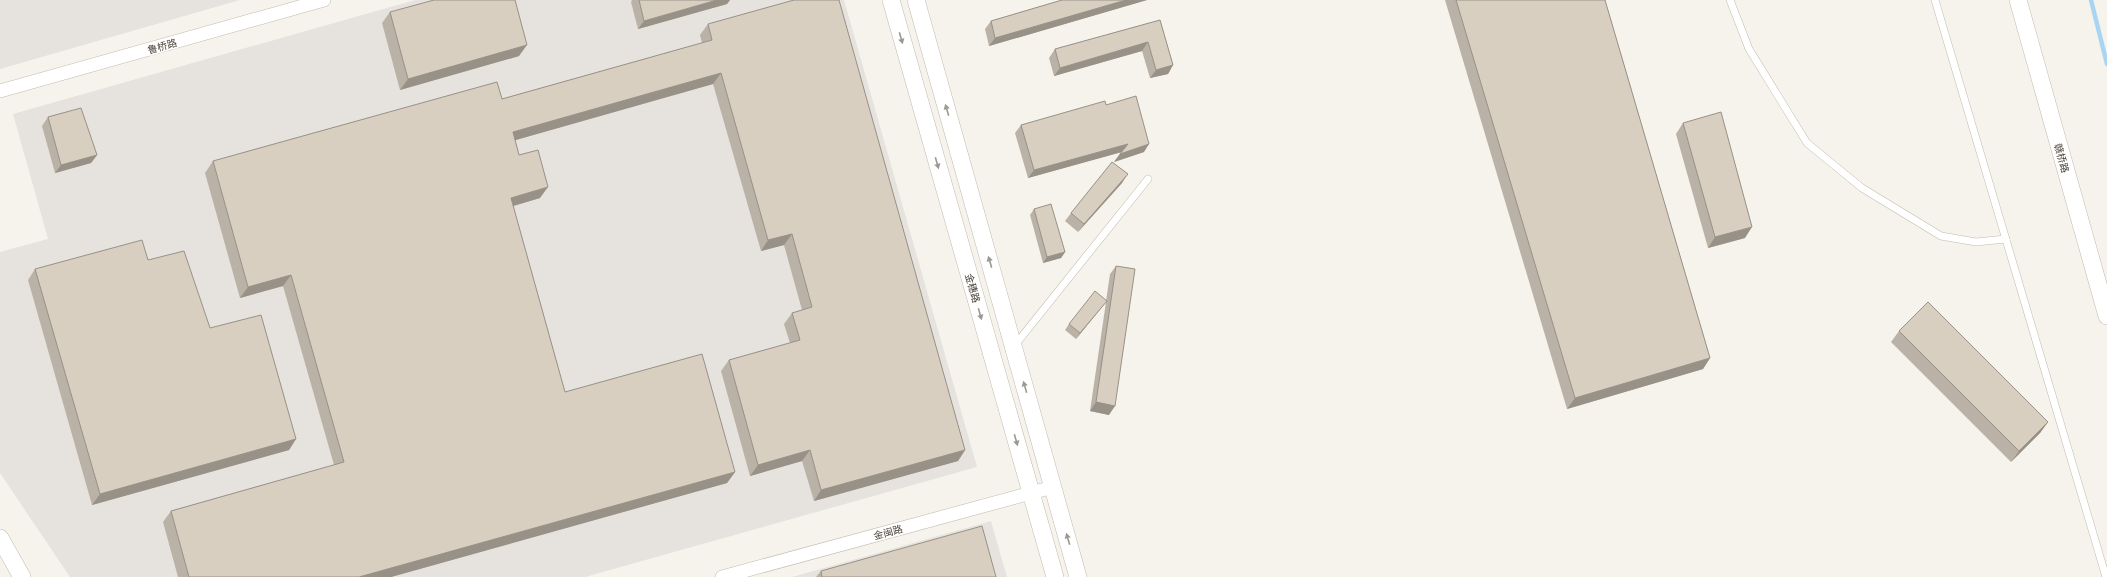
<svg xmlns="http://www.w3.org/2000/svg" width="2107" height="577" viewBox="0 0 2107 577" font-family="Inter,'Noto Sans SC',sans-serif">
<rect width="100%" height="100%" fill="#f6f3ec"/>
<!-- industrial -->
<g fill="#e6e2dd">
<path d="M0 0H240L0 69Z"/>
<path d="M415 0H844L977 467 585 577H70L0 473V252L48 239 13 114Z"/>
<path d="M991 521 1007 577H792Z"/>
</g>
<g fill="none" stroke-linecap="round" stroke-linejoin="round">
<!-- stream -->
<path stroke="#a9d4f2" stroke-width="4.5" d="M2091 0 2107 64"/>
<!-- service casing -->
<g stroke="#c2bbae" stroke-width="8">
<g id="service">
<path d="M1730 0 1749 49 1807 143 1862 188 1941 236 1976 242 2006 239"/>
<path d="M1935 0 2106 577"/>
<path d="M1015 345 1148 179"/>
</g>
</g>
<!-- minor casing -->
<g stroke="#c2bbae" stroke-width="14">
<g id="minor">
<path d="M0 91 324 0"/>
<path d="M722 577 1053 487"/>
</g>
</g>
<!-- tertiary casing -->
<g stroke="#c2bbae" stroke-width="18">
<g id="tertiary">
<path d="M891 0 1055 577"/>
<path d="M916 0 1078 577"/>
<path d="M2018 0 2107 316"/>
<path d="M0 538 22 577"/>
</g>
</g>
<!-- service -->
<use href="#service" stroke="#fff" stroke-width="7"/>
<!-- minor -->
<use href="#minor" stroke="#fff" stroke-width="13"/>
<!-- tertiary -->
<use href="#tertiary" stroke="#fff" stroke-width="17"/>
</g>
<!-- wall -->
<g fill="#bab2a6">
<path d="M632 0H730L727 4 638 29 631 2Z"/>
<path d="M1062 0H1147L989 46 985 29 991 21Z"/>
<path d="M1445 0H1605L1710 358 1703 369 1567 409Z"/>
<path d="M390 12 519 56 400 90 382 23Z"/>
<path d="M1160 20 1173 65 1168 74 1150 78 1142 51 1054 76 1049 58 1055 49Z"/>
<path d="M708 24 965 450 958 461 814 501 802 461 750 476 721 371 729 360 790 343 784 324 792 313 802 310 784 245 761 251 713 84 515 140 519 155 540 198 513 206 565 392 735 472 727 483 391 577H178L163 522 171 511 334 465 283 286 240 298 205 173 213 161 502 99 702 43 700 35Z"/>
<path d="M1106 105 1144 152 1114 162 1121 152 1028 178 1015 133 1021 125Z"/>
<path d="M48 117 97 155 91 163 55 173 42 126Z"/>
<path d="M1683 123 1745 238 1708 248 1676 134Z"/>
<path d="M1122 183 1078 232 1065 221 1071 213Z"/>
<path d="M1034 209 1065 252 1061 258 1043 263 1030 215Z"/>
<path d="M148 260 210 328 296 439 289 450 92 505 28 280 35 269Z"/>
<path d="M1116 266 1109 415 1090 411 1106 302 1076 339 1065 330 1069 324 1106 301 1110 274Z"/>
<path d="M1899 331 2048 422 2040 433 2011 462 1891 342Z"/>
<path d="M821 571 996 577H816Z"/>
</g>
<!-- shaded-wall -->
<g fill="#979187">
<path d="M717 0H730L727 4 638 29 644 21Z"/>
<path d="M1126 0H1147L989 46 995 38Z"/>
<path d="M1148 42 1142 51 1054 76 1060 68Z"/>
<path d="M527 45 519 56 400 90 408 79Z"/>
<path d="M1173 65 1168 74 1150 78 1156 70Z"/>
<path d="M721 73 713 84 505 143 513 132Z"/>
<path d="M1128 144 1122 152 1028 178 1034 170Z"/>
<path d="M1149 144 1144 152 1114 162 1120 154Z"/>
<path d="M97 155 91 163 55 173 61 165Z"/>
<path d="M1128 174 1122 183 1078 232 1084 224Z"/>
<path d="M548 187 540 198 503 209 511 198Z"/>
<path d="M1752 227 1745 238 1708 248 1715 237Z"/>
<path d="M792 234 784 245 761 251 768 240Z"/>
<path d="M1065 252 1061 258 1043 263 1047 257Z"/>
<path d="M291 275 283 286 240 298 248 287Z"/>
<path d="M1107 301 1102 307 1076 339 1080 333Z"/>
<path d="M1710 358 1703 369 1567 409 1575 398Z"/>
<path d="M1096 402 1115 406 1109 415 1090 411Z"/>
<path d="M2048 422 2040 433 2011 462 2019 451Z"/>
<path d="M296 439 289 450 92 505 100 494Z"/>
<path d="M810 450 802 461 750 476 758 465Z"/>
<path d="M965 450 958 461 814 501 821 490Z"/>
<path d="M735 472 727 483 391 577H359Z"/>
</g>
<!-- building -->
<g fill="#d8cfc1" stroke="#979187">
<path d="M434 0H515L527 45 408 79 390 12Z"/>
<path d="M639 0H717L644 21Z"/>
<path d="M794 0H839L965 450 821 490 810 450 758 465 729 360 800 340 792 313 812 307 792 234 768 240 721 73 513 132 519 155 538 150 548 187 511 198 565 392 702 354 735 472 359 577H189L171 511 344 462 291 275 248 287 213 161 497 82 502 99 712 40 708 24Z"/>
<path d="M1062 0H1126L995 38 991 21Z"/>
<path d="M1456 0H1605L1710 358 1575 398Z"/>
<path d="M1160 20 1173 65 1156 70 1148 42 1060 68 1055 49Z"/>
<path d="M1136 96 1149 144 1120 154 1128 144 1034 170 1021 125 1105 101 1106 105Z"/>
<path d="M81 108 97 155 61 165 48 117Z"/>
<path d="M1721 112 1752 227 1715 237 1683 123Z"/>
<path d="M1112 162 1128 174 1084 224 1071 213Z"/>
<path d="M1051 204 1065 252 1047 257 1034 209Z"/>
<path d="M142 240 148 260 184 251 210 328 261 315 296 439 100 494 35 269Z"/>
<path d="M1116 266 1135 269 1115 406 1096 402Z"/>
<path d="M1095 291 1107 301 1080 333 1069 324Z"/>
<path d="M1928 302 2048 422 2019 451 1899 331Z"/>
<path d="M982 526 996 577H822L821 571Z"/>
</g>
<!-- one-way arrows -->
<defs><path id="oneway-solid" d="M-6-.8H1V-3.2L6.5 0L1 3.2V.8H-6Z"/></defs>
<g fill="#9c9892">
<use href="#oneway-solid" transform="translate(901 38) rotate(74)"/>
<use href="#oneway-solid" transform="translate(947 110) rotate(-106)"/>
<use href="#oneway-solid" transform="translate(937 163) rotate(74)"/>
<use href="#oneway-solid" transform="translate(990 262) rotate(-106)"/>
<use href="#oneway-solid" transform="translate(980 314) rotate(74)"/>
<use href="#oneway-solid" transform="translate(1025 387) rotate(-106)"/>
<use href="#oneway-solid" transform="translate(1016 440) rotate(74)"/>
<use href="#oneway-solid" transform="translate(1068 539) rotate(-106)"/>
</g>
<g text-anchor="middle" stroke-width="3" stroke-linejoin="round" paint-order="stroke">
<!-- street labels -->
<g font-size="10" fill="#4b4439" stroke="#fff">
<text transform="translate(162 46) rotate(-16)" y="4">鲁桥路</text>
<text transform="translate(2062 158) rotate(74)" y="4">赣桥路</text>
<text transform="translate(973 288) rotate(74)" y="4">金穗路</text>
<text transform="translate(888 532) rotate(-15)" y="4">金闽路</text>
</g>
</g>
</svg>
